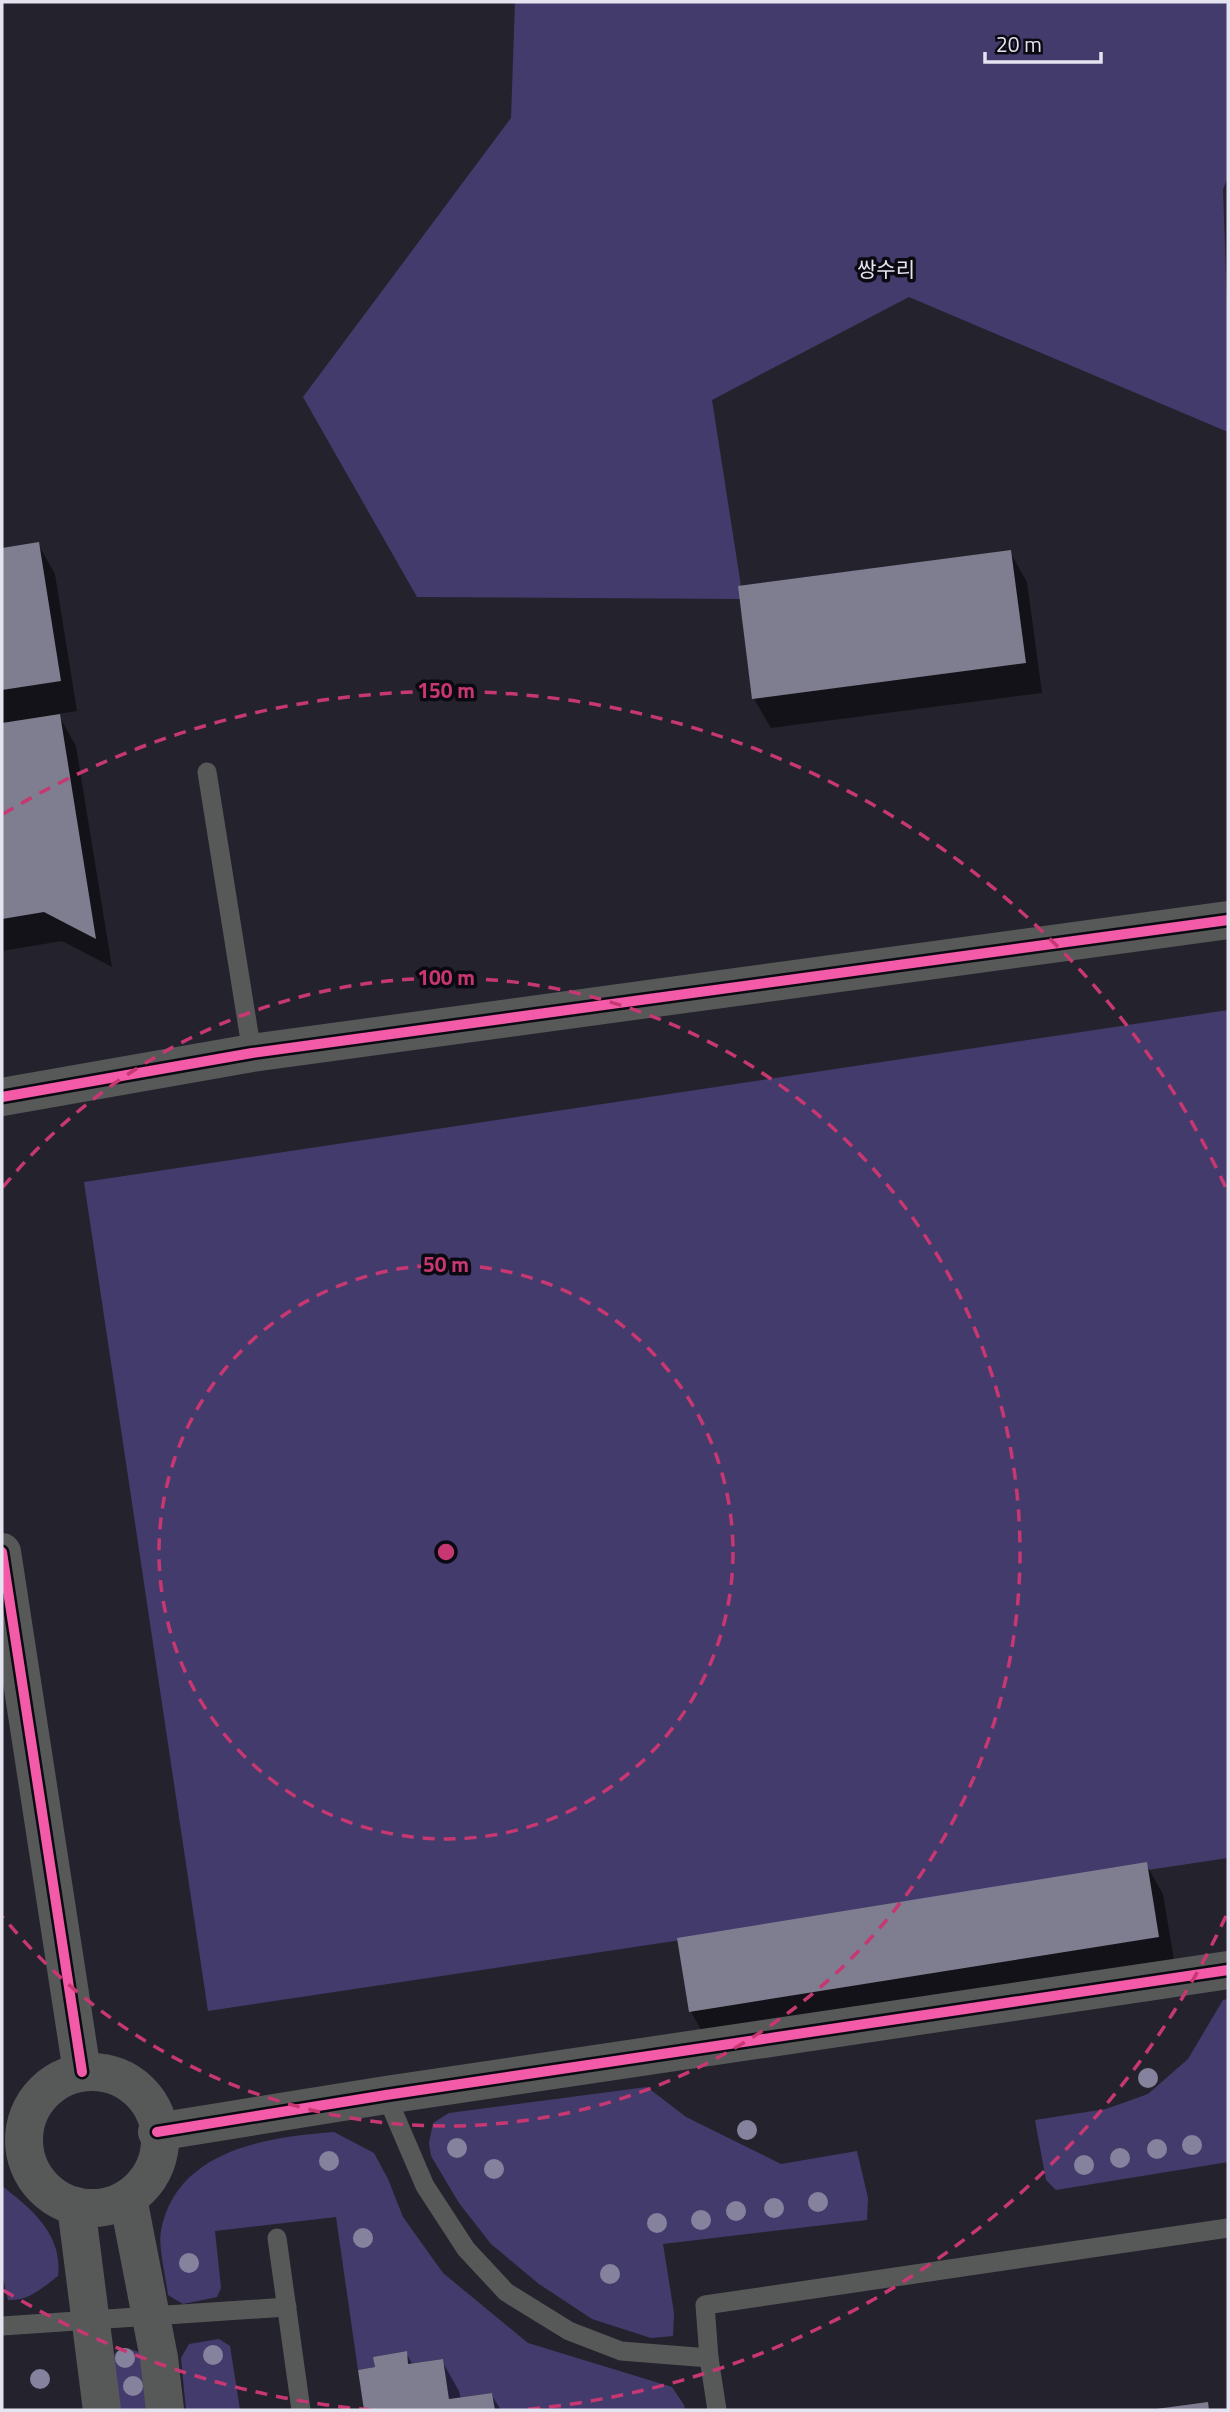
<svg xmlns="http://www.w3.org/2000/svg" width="1230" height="2412" viewBox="0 0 1230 2412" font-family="'Titillium Web','Noto Sans KR',sans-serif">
<rect width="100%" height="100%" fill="#24232d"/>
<!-- green -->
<g fill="#443b6d">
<path d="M515 2H1228V177L1223 189 1228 334V432L909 297 712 400 743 599 417 597 303 397 511 118Z"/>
<path d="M1228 1010V1858L208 2011 84 1182Z"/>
<path d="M1228 1999V2162L1056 2190 1046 2180 1035 2120 1106 2109 1148 2094 1188 2059 1223 2000Z"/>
<path d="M647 2087 686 2117 781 2164 857 2151 868 2198 867 2220 663 2244 674 2313 673 2336 651 2338 592 2319 539 2284 491 2244 459 2203 431 2156 429 2143 433 2123 449 2113Z"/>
<path d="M334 2132 374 2153 388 2179 403 2217 443 2273 528 2343 672 2387 684 2405 685 2410H495L492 2393 449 2399 443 2359 408 2364 406 2351 374 2357 375 2367 358 2370 336 2217 215 2231 221 2288 217 2297 183 2304 168 2295C166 2277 158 2247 161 2231 176 2150 267 2137 334 2132Z"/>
<path d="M2 2186C32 2209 63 2235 58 2276 42 2288 29 2301 8 2300L2 2273Z"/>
<path d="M219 2339 230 2346 240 2410H186L181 2358 189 2344Z"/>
<path d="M127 2348 139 2352 150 2410H115L110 2362 116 2352Z"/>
</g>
<!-- shadow -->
<g fill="#0007">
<path d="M38 544 55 574 77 711 58 714 76 746 112 967 62 941 2 951V550Z"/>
<path d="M1010 552 1027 582 1042 693 771 728 754 699Z"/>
<path d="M1146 1864 1163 1894 1175 1966 708 2042 691 2012 679 1940Z"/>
<path d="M406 2353 413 2365 442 2361 459 2391 461 2399 491 2394 501 2410H366L360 2371 377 2369Z"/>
</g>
<!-- building -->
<g fill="#7f7d90">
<path d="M39 542 61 681 2 690V548Z"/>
<path d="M1011 550 1026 663 752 699 738 586Z"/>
<path d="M60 714 96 939 44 912 2 919V723Z"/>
<path d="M1147 1862 1159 1937 689 2012 677 1938Z"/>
<path d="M407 2351 408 2364 443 2359 449 2399 492 2393 495 2410H364L358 2370 375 2367 373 2357Z"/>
<path d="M1208 2402 1209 2410H1156V2409Z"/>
</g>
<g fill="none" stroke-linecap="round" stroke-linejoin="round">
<!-- service -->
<g stroke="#575959" stroke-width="19">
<path d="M207 772 252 1053"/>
<path d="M386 2095 425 2186 466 2249 506 2292 569 2331 621 2351 709 2358 705 2305 1228 2228"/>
<path d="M277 2238 301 2410"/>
<path d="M2 2326 287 2307"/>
<path d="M709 2358 717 2410"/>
</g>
<!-- minor -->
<g stroke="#575959" stroke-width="38">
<path d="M2 1097 252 1053 1228 920"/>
<path d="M2 1552 82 2072"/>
</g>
<!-- tertiary -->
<g stroke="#575959" stroke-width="38">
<circle cx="92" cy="2140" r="68"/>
<path d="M157 2132 386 2095 1228 1970"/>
<path d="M128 2198 159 2358 165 2410"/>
<path d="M76 2206 102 2410"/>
</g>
<!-- cycleway casing -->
<g stroke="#0b0a12" stroke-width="15">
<g id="cycleway">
<path d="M2 1097 252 1053 1228 920"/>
<path d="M2 1552 82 2072"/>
<path d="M157 2132 386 2095 1228 1970"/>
</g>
</g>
<!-- cycleway -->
<use href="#cycleway" stroke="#f35aa7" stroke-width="10"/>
</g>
<!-- trees -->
<g fill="#84829c">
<circle cx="1148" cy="2078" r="10"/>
<circle cx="747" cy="2130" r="10"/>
<circle cx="1192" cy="2145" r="10"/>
<circle cx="457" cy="2148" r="10"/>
<circle cx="1157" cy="2149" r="10"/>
<circle cx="1120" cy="2158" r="10"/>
<circle cx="329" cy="2161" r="10"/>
<circle cx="1084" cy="2165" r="10"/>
<circle cx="494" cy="2169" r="10"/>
<circle cx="818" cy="2202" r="10"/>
<circle cx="774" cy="2208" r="10"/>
<circle cx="736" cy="2211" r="10"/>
<circle cx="701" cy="2220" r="10"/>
<circle cx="657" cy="2223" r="10"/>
<circle cx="363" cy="2238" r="10"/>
<circle cx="189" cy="2263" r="10"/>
<circle cx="610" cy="2274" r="10"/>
<circle cx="213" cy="2355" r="10"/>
<circle cx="125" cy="2358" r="10"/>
<circle cx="40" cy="2379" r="10"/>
<circle cx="133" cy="2386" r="10"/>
</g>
<!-- distance rings -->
<g fill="none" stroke="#c73771" stroke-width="3.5" stroke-dasharray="12 9">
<circle cx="446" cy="1552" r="287"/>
<path d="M3 1187A574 574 0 1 1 3 1917"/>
<path d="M1226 1916A861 861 0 0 1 521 2410M371 2410A861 861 0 0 1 3 2290M3 814A861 861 0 0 1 1226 1188"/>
</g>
<g text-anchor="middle" stroke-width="7" stroke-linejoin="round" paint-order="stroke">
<!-- quarter labels -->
<g font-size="21" fill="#e4e4f0" stroke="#0b0a12">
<text x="886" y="277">쌍수리</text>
</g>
</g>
<circle cx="446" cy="1552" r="10" fill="#c73771" stroke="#0b0a12" stroke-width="3.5"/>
<g font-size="21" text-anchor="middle" font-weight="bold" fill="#c73771" stroke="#0b0a12" stroke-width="7" stroke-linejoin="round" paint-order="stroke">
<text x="446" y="698">150 m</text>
<text x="446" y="985">100 m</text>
<text x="446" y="1272">50 m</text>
</g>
<!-- border -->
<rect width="1230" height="2412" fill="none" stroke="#e4e4f0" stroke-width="7"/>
<!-- scale -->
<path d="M985 52v10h116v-10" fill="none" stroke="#e4e4f0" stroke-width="3.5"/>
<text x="996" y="52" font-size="21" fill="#e4e4f0" stroke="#0b0a12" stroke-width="5" paint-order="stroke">20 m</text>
</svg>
